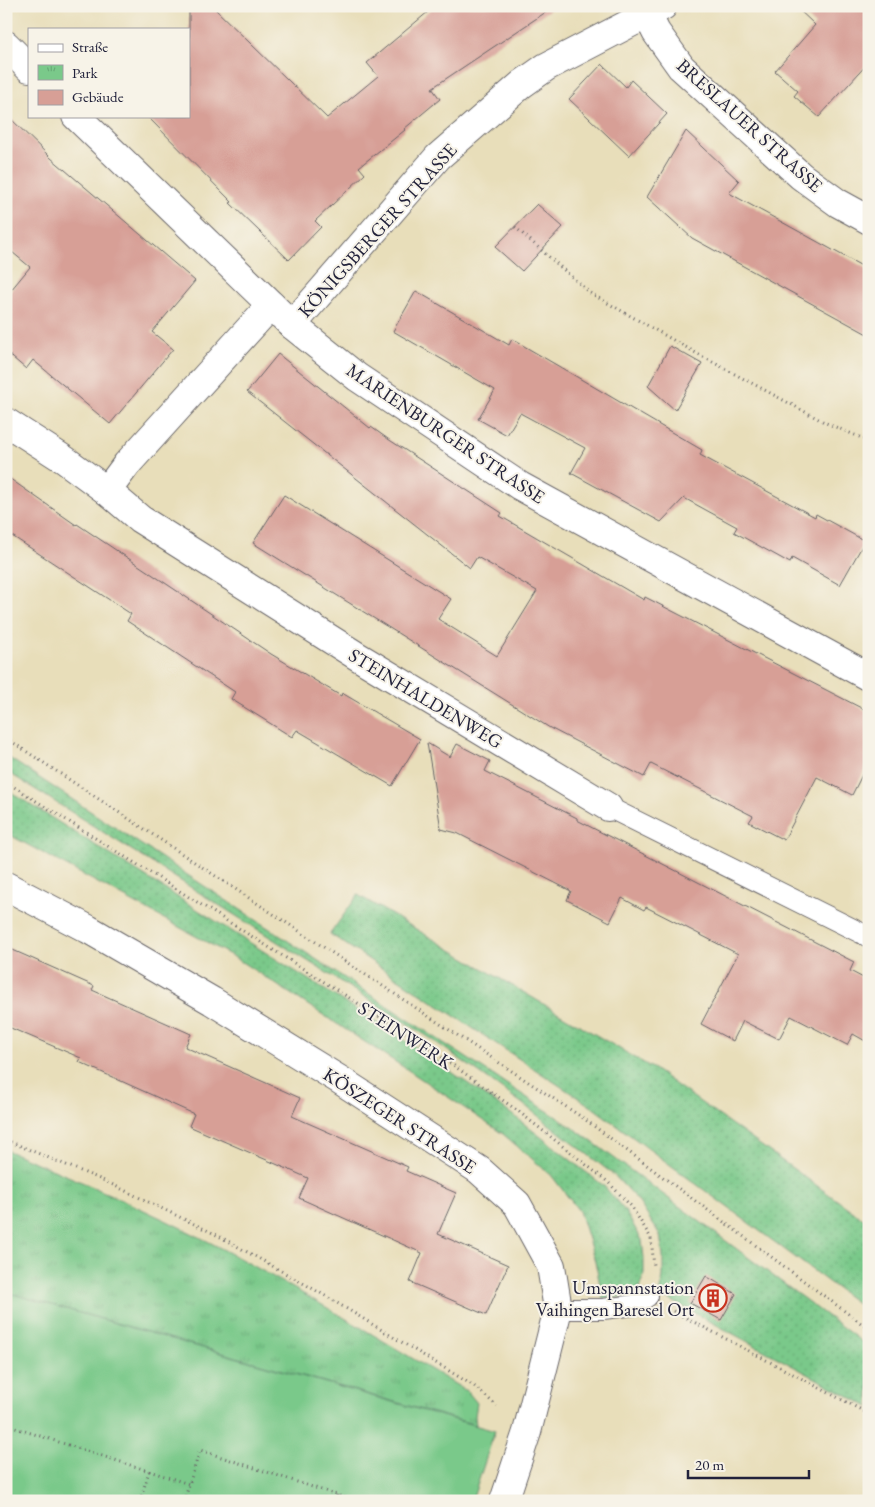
<svg xmlns="http://www.w3.org/2000/svg" width="875" height="1507" viewBox="0 0 875 1507" font-family="'EB Garamond',serif">
<defs>
<pattern id="grass-dots" width="8" height="8" patternUnits="userSpaceOnUse" patternTransform="scale(1.25)"><rect width="8" height="8" fill="#7ac98a"/><path d="M2 2h.1M6 6h.1" fill="none" stroke="#69ac78" stroke-width="1.8" stroke-linecap="round"/></pattern>
<pattern id="park-tufts" width="24" height="20" patternUnits="userSpaceOnUse" patternTransform="scale(1.25)"><rect width="24" height="20" fill="#7ac98a"/><path d="M3 7l-1-3M5 7V3M7 7l1-3M15 17l-1-3M17 17v-4M19 17l1-3" fill="none" stroke="#69ac78"/></pattern>
</defs>
<rect width="100%" height="100%" fill="#f7f3e8"/>
<filter id="ink" filterUnits="userSpaceOnUse"><feTurbulence type="fractalNoise" baseFrequency=".02" numOctaves="2"/><feDisplacementMap in="SourceGraphic" scale="10" xChannelSelector="R" yChannelSelector="G"/><feConvolveMatrix kernelMatrix="1 2 1 2 8 2 1 2 1" color-interpolation-filters="sRGB"/></filter>
<filter id="wash" filterUnits="userSpaceOnUse"><feTurbulence type="fractalNoise" baseFrequency=".0096" numOctaves="4" result="noise"/><feDisplacementMap in="SourceGraphic" scale="20" xChannelSelector="R" yChannelSelector="G"/><feGaussianBlur stdDeviation="1.12" result="paint"/><feColorMatrix in="noise" values="0 0 0 0 0 0 0 0 0 0 0 0 0 0 0 0 0 1.4 0 .05"/><feComposite in="paint" operator="in"/></filter>
<g filter="url(#wash)">
<rect width="100%" height="100%" fill="#e8deba"/>
<!-- grass -->
<g fill="url(#grass-dots)" stroke="#4e7662">
<path d="M6 756 575 1129 869 1347V1407L659 1294 663 1277V1256L660 1235 638 1201 614 1175 523 1104 430 1038 6 771Z"/>
<path d="M6 789 422 1051 514 1116 604 1186 625 1211 642 1240 644 1258V1274L639 1289 628 1296 603 1299 595 1261 579 1211 551 1175 503 1134 411 1072 234 957 6 833Z"/>
<path d="M358 895 654 1069 869 1223V1312L592 1107 330 934Z"/>
</g>
<!-- park -->
<path fill="url(#park-tufts)" stroke="#4e7662" d="M6 1150C76 1179 146 1209 213 1244 300 1290 384 1341 468 1392L477 1403 475 1416 476 1425 6 1292Z"/>
<!-- pitch -->
<path fill="#7ac98a" stroke="#4e7662" d="M6 1292 495 1431 472 1501H6Z"/>
<g id="blocks">
<!-- building -->
<g fill="#d79f96">
<path d="M189 6H212L327 118 378 76 367 63 435 6H555L432 88 440 99 404 129 405 130 359 167 365 174 315 221 321 227 289 260 230 203 232 202 147 116H189Z"/>
<path d="M795 6H869V62L819 117 794 96 798 91 775 71 815 25Z"/>
<path d="M602 64 626 87 631 80 667 114 629 156 569 99Z"/>
<path d="M6 114 51 158 195 281 152 332 173 349 110 424 33 360 26 369 6 352V296L30 267 6 247Z"/>
<path d="M686 131 739 181 729 193 869 270V335L692 238 647 197Z"/>
<path d="M537 204 563 227 522 271 495 247Z"/>
<path d="M416 291 509 345 512 339 702 450 700 455 815 517 816 514 865 541 840 585 792 558 790 563 734 532 737 527 684 498 661 522 571 473 585 448 520 413 507 435 478 419 495 390 393 331Z"/>
<path d="M670 346 702 364 675 410 648 386Z"/>
<path d="M278 354 370 428 371 427 388 439 502 513 500 516 644 600 645 597 869 712V761L852 795 817 777 784 840 749 822 753 816 651 764 644 777 550 728 253 543 284 495 451 599 438 619 497 656 537 591 477 557 470 568 247 392Z"/>
<path d="M6 476 76 525 77 524 271 654 341 696 342 693 420 739 392 786 297 730 292 737 231 699 235 692 127 621 131 614 6 532Z"/>
<path d="M427 743 450 757 457 744 490 761 485 771 577 818V820L854 962 850 971 869 981V1043L853 1034 847 1045 791 1016 779 1039 743 1021 733 1041 701 1024 738 954 646 907 644 910 622 898 610 922 567 900 571 891 457 833 441 829Z"/>
<path d="M6 947 94 986 92 990 191 1034 185 1047 300 1098 292 1116 408 1167 406 1171 456 1193 438 1234 508 1265 486 1315 410 1282 422 1253 299 1198 308 1178 189 1126 194 1114 79 1062 81 1058 6 1026Z"/>
<path d="M706 1276 736 1294 721 1320 690 1303Z"/>
</g>
</g>
</g>
<g filter="url(#ink)">
<use href="#blocks" fill-opacity="0" stroke="#676467" stroke-width="1"/>
<g fill="none" stroke-linecap="round" stroke-linejoin="round">
<!-- lane casing -->
<g stroke="#676467" stroke-width="22">
<g id="lane">
<path d="M608 807 869 937"/>
<path d="M558 1309H603L635 1305 648 1296"/>
</g>
</g>
<!-- street casing -->
<g stroke="#676467" stroke-width="30">
<g id="street">
<path d="M647 14 656 32 681 67 801 176 838 203 869 220"/>
<path d="M6 45 29 68"/>
<path d="M76 116 292 325 357 377 520 486 869 677"/>
<path d="M292 325 438 157 522 84 546 67 663 6"/>
<path d="M6 422 65 460 107 491 140 519 357 656 608 807"/>
<path d="M107 491 127 464 271 305"/>
<path d="M6 886 88 929 212 1001 340 1080 479 1170 517 1204 551 1266 558 1309 527 1432 504 1501"/>
</g>
</g>
<!-- path -->
<g stroke="#676467" stroke-width="3" stroke-dasharray="1 4" stroke-linecap="butt">
<path d="M515 227 590 293 705 358 826 423 869 441"/>
<path d="M6 738 583 1118 869 1329"/>
<path d="M6 782 426 1046 518 1111 608 1182 631 1206 651 1238 654 1266"/>
<path d="M6 1140 107 1182 217 1235 324 1295 474 1386 497 1406"/>
<path d="M673 1311 869 1414"/>
<path d="M6 1425 149 1471 140 1501"/>
<path d="M149 1471 189 1484"/>
<path d="M184 1501 200 1450 355 1501"/>
<path d="M336 1501 337 1495"/>
</g>
<!-- lane -->
<use href="#lane" stroke="#fff" stroke-width="20"/>
<!-- street -->
<use href="#street" stroke="#fff" stroke-width="28"/>
</g>
</g>
<!-- icons -->
<defs>
<g id="building-ring" transform="scale(1.4375)"><circle r="9.5" fill="#f7f3e8" stroke="#c8321e" stroke-width="1.5"/><path d="M-4-6H4V6H1V3H-1V6H-4ZM-2.5-4.3h1.7v1.8h-1.7ZM.8-4.3h1.7v1.8H.8ZM-2.5-1h1.7V.8h-1.7ZM.8-1h1.7V.8H.8Z" fill="#c8321e"/></g>
</defs>
<g fill-rule="evenodd">
<use href="#building-ring" x="713" y="1298"/>
</g>
<g text-anchor="middle" stroke-width="4" stroke-linejoin="round" paint-order="stroke">
<!-- street labels -->
<g font-size="19" fill="#22223b" stroke="#f7f3e8">
<text transform="translate(750 125) rotate(42)" y="7">BRESLAUER STRASSE</text>
<text transform="translate(377 230) rotate(-48)" y="7">KÖNIGSBERGER STRASSE</text>
<text transform="translate(446 433) rotate(34)" y="7">MARIENBURGER STRASSE</text>
<text transform="translate(426 698) rotate(31)" y="7">STEINHALDENWEG</text>
<text transform="translate(406 1035) rotate(33)" y="7">STEINWERK</text>
<text transform="translate(400 1120) rotate(33)" y="7">KÖSZEGER STRASSE</text>
</g>
<!-- poi labels -->
<g font-size="19" fill="#22223b" stroke="#f7f3e8" text-anchor="end">
<text x="694" y="1294">Umspannstation<tspan x="694" dy="22">Vaihingen Baresel Ort</tspan></text>
</g>
</g>
<!-- margin -->
<rect width="875" height="1507" fill="none" stroke="#f7f3e8" stroke-width="25"/>
<!-- legend -->
<rect x="28" y="28" width="162" height="90" fill="#f7f3e8" stroke="#a29fa3"/>
<rect x="38" y="44" width="25" height="8" fill="#ffffff" stroke="#a29fa3"/>
<text x="72" y="52" font-size="15" fill="#22223b">Straße</text>
<rect x="38" y="65" width="25" height="15" fill="url(#park-tufts)" stroke="#a29fa3"/>
<text x="72" y="78" font-size="15" fill="#22223b">Park</text>
<rect x="38" y="90" width="25" height="15" fill="#d79f96" stroke="#a29fa3"/>
<text x="72" y="102" font-size="15" fill="#22223b">Gebäude</text>
<!-- scale -->
<path d="M688 1470v8h121v-8" fill="none" stroke="#22223b" stroke-width="2.5"/>
<text x="695" y="1470" font-size="15" fill="#22223b" stroke="#f7f3e8" stroke-width="4" paint-order="stroke">20 m</text>
</svg>
